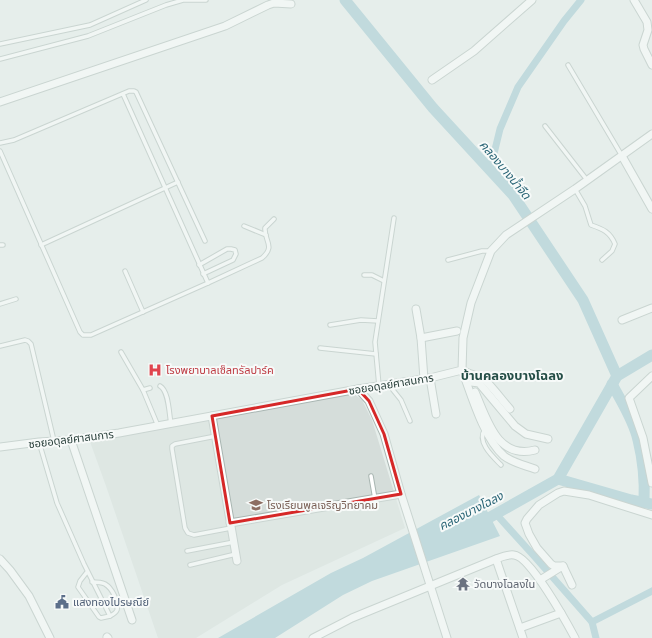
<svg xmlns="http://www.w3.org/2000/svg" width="652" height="638" viewBox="0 0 652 638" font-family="Rubik,'Noto Sans Thai',sans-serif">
<rect width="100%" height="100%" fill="#e6eeeb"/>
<!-- built -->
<path fill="#d5ddda" d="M350 391 362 400 372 420 405 528 282 585 196 638H158L106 486 89 439Z"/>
<!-- water -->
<path fill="#95c0cc" d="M479 495 500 536 372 581 343 595 275 638H218L331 573 363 558Z"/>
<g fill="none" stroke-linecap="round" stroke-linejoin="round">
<!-- canal -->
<g stroke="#95c0cc" stroke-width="7">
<path d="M490 170 500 129 518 87 564 21 581 0"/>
<path d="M496 514 534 556 592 622 596 638"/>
<path d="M592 622 652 591"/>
</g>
<!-- river -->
<g stroke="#95c0cc" stroke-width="11">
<path d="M345 0 433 108 513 195 583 300 617 376"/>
<path d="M612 384C621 401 634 421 638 440 643 460 645 482 644 502"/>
<path d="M558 479 631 500 652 504"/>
<path d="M478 524 558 479 617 376 652 355"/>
</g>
<!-- lane casing -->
<g stroke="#a9b6b2" stroke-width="5.5">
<g id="lane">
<path d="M0 44 90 25 146 0"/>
<path d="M0 59 88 36 166 5 183 0H206"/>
<path d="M568 65 622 156"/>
<path d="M123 94 208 283"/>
<path d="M545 126 587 180"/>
<path d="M0 143 14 140 129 91H134L136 92 205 241"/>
<path d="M0 151 80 332 83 335H91L208 283 262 258C276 246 264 241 265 228L274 219"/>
<path d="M575 189 585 206 591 225C603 229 610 232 615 244L612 251 602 260"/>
<path d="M244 226 266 235"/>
<path d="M0 245H3"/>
<path d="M41 245 178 182"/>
<path d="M448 260 482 251H491"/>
<path d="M199 265 227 249H231L235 250 236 254 233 260 203 274"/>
<path d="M125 271 143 312"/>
<path d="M364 275H372L384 281"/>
<path d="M0 304 16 299"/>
<path d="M330 325 361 320 378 321"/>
<path d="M0 346 25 340 28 341 31 344 54 441"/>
<path d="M320 348 376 354"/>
<path d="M121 352 143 390 158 426"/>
<path d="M389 385 401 400 410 421"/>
<path d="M160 386C169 391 169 414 171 424"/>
<path d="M379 386 375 342 394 218"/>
<path d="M143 390 150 388"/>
<path d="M485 429C476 442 493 457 501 465"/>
<path d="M216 436 175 444 172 446V449L185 528 188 533 194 535 231 528"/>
<path d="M39 442 57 503 84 564 110 616 101 618 99 617 78 587 80 581 87 572"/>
<path d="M371 476 375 499"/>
<path d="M187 551 234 542"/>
<path d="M190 565 236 554"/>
<path d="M92 582C97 582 101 582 105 584 112 588 119 602 117 610 116 613 112 615 110 616"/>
</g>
</g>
<!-- street casing -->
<g stroke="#a9b6b2" stroke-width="9">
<g id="street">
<path d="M634 0 647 22 648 30 643 45 644 49 652 65"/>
<path d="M432 80 474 51 532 0"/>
<path d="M0 102 225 26 268 5 274 3 291 4"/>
<path d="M622 156 652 209"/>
<path d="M416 309 421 338 424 379"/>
<path d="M622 320 652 308"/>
<path d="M421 338 457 331"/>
<path d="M462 370C471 394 484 439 504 456 513 463 524 465 535 469"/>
<path d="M462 370C470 375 479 375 485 380 494 389 502 400 510 409"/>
<path d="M652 376 629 398 643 438 652 483"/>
<path d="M430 378 436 414"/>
<path d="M471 382 479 383 515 426 526 434 548 439"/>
<path d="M358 389 369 401 384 434 401 494 447 638"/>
<path d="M475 392C487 419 497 460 535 450"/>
<path d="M212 416 237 561"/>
<path d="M71 440 132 620"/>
<path d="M0 447 39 442 71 440 119 433 358 389 430 378 462 370 463 338 471 303 491 251 506 235 575 189 652 134"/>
<path d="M230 523 401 494"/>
<path d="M0 559 10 570 29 596 50 638"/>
<path d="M496 559 523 638"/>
<path d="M563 566 572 585"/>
<path d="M561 567 563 566H554L551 564 537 548 529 534 525 523 527 519 539 505 558 493 564 491 589 495 652 515"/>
<path d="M540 580 561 567"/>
<path d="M520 628 561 613"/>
<path d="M107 637 108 638"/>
<path d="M313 638 352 618 496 559C501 557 508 554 514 555 530 556 567 623 575 638"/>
</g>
</g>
<!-- lane -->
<use href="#lane" stroke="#fff" stroke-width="3.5"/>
<!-- street -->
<use href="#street" stroke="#fff" stroke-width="7"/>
</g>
<!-- marked area -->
<path d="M0 0H652V638H0ZM358 389 369 401 384 434 401 494 230 523 212 416Z" fill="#e6eeeb" fill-opacity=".55" fill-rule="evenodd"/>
<path fill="none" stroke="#d62828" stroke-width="3" stroke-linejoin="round" d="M358 389 369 401 384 434 401 494 230 523 212 416Z"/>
<!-- icons -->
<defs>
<g id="hospital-bare" transform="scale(1.08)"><path d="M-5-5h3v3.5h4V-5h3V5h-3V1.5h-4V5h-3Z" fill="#e0444e" stroke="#f7faf9" stroke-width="2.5" paint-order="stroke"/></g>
<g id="school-bare" transform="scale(1.08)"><path d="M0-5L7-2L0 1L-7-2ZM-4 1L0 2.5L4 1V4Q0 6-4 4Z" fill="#8d6e63" stroke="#f7faf9" stroke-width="2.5" paint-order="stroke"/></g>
<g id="temple-bare" transform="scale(1.08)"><path d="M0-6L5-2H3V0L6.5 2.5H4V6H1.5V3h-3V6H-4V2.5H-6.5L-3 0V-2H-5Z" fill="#6b7280" stroke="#f7faf9" stroke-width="2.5" paint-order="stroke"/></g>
<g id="civic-bare" transform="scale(1.08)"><path d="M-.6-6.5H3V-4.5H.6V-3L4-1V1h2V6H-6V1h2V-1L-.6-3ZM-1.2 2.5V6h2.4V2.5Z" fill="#5c6f8a" stroke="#f7faf9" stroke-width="2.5" paint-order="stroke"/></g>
</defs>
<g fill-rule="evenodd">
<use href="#hospital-bare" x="155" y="370"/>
<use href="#school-bare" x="256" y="505"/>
<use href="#temple-bare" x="463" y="584"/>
<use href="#civic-bare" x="62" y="602"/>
</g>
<g text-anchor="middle" stroke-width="4" stroke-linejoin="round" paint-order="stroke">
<!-- health labels -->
<g font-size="11" fill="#be3a42" stroke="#f7faf9" text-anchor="start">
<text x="166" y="374">โรงพยาบาลเซ็ลทรัลปาร์ค</text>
</g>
<!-- street labels -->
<g font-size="11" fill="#273e39" stroke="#f7faf9">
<text transform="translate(391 384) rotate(-9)" y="4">ซอยอดุลย์ศาสนการ</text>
<text transform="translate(71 439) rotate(-7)" y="4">ซอยอดุลย์ศาสนการ</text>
</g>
<!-- education labels -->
<g font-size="11" fill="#785e54" stroke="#f7faf9" text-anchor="start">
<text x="267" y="509">โรงเรียนพูลเจริญวิทยาคม</text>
</g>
<!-- worship labels -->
<g font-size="11" fill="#5b616d" stroke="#f7faf9" text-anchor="start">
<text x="474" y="588">วัดบางโฉลงใน</text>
</g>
<!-- service labels -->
<g font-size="11" fill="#4e5e75" stroke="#f7faf9" text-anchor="start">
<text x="73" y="606">แสงทองไปรษณีย์</text>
</g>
<!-- water labels -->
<g font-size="12" font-style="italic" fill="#276374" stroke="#f7faf9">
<text transform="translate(505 170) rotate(50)" y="4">คลองบางน้ำจืด</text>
<text transform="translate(471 511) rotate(-27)" y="4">คลองบางโฉลง</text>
</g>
<!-- quarter labels -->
<g font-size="13" font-weight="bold" fill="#254e47" stroke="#f7faf9">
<text x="512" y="380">บ้านคลองบางโฉลง</text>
</g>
</g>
</svg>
